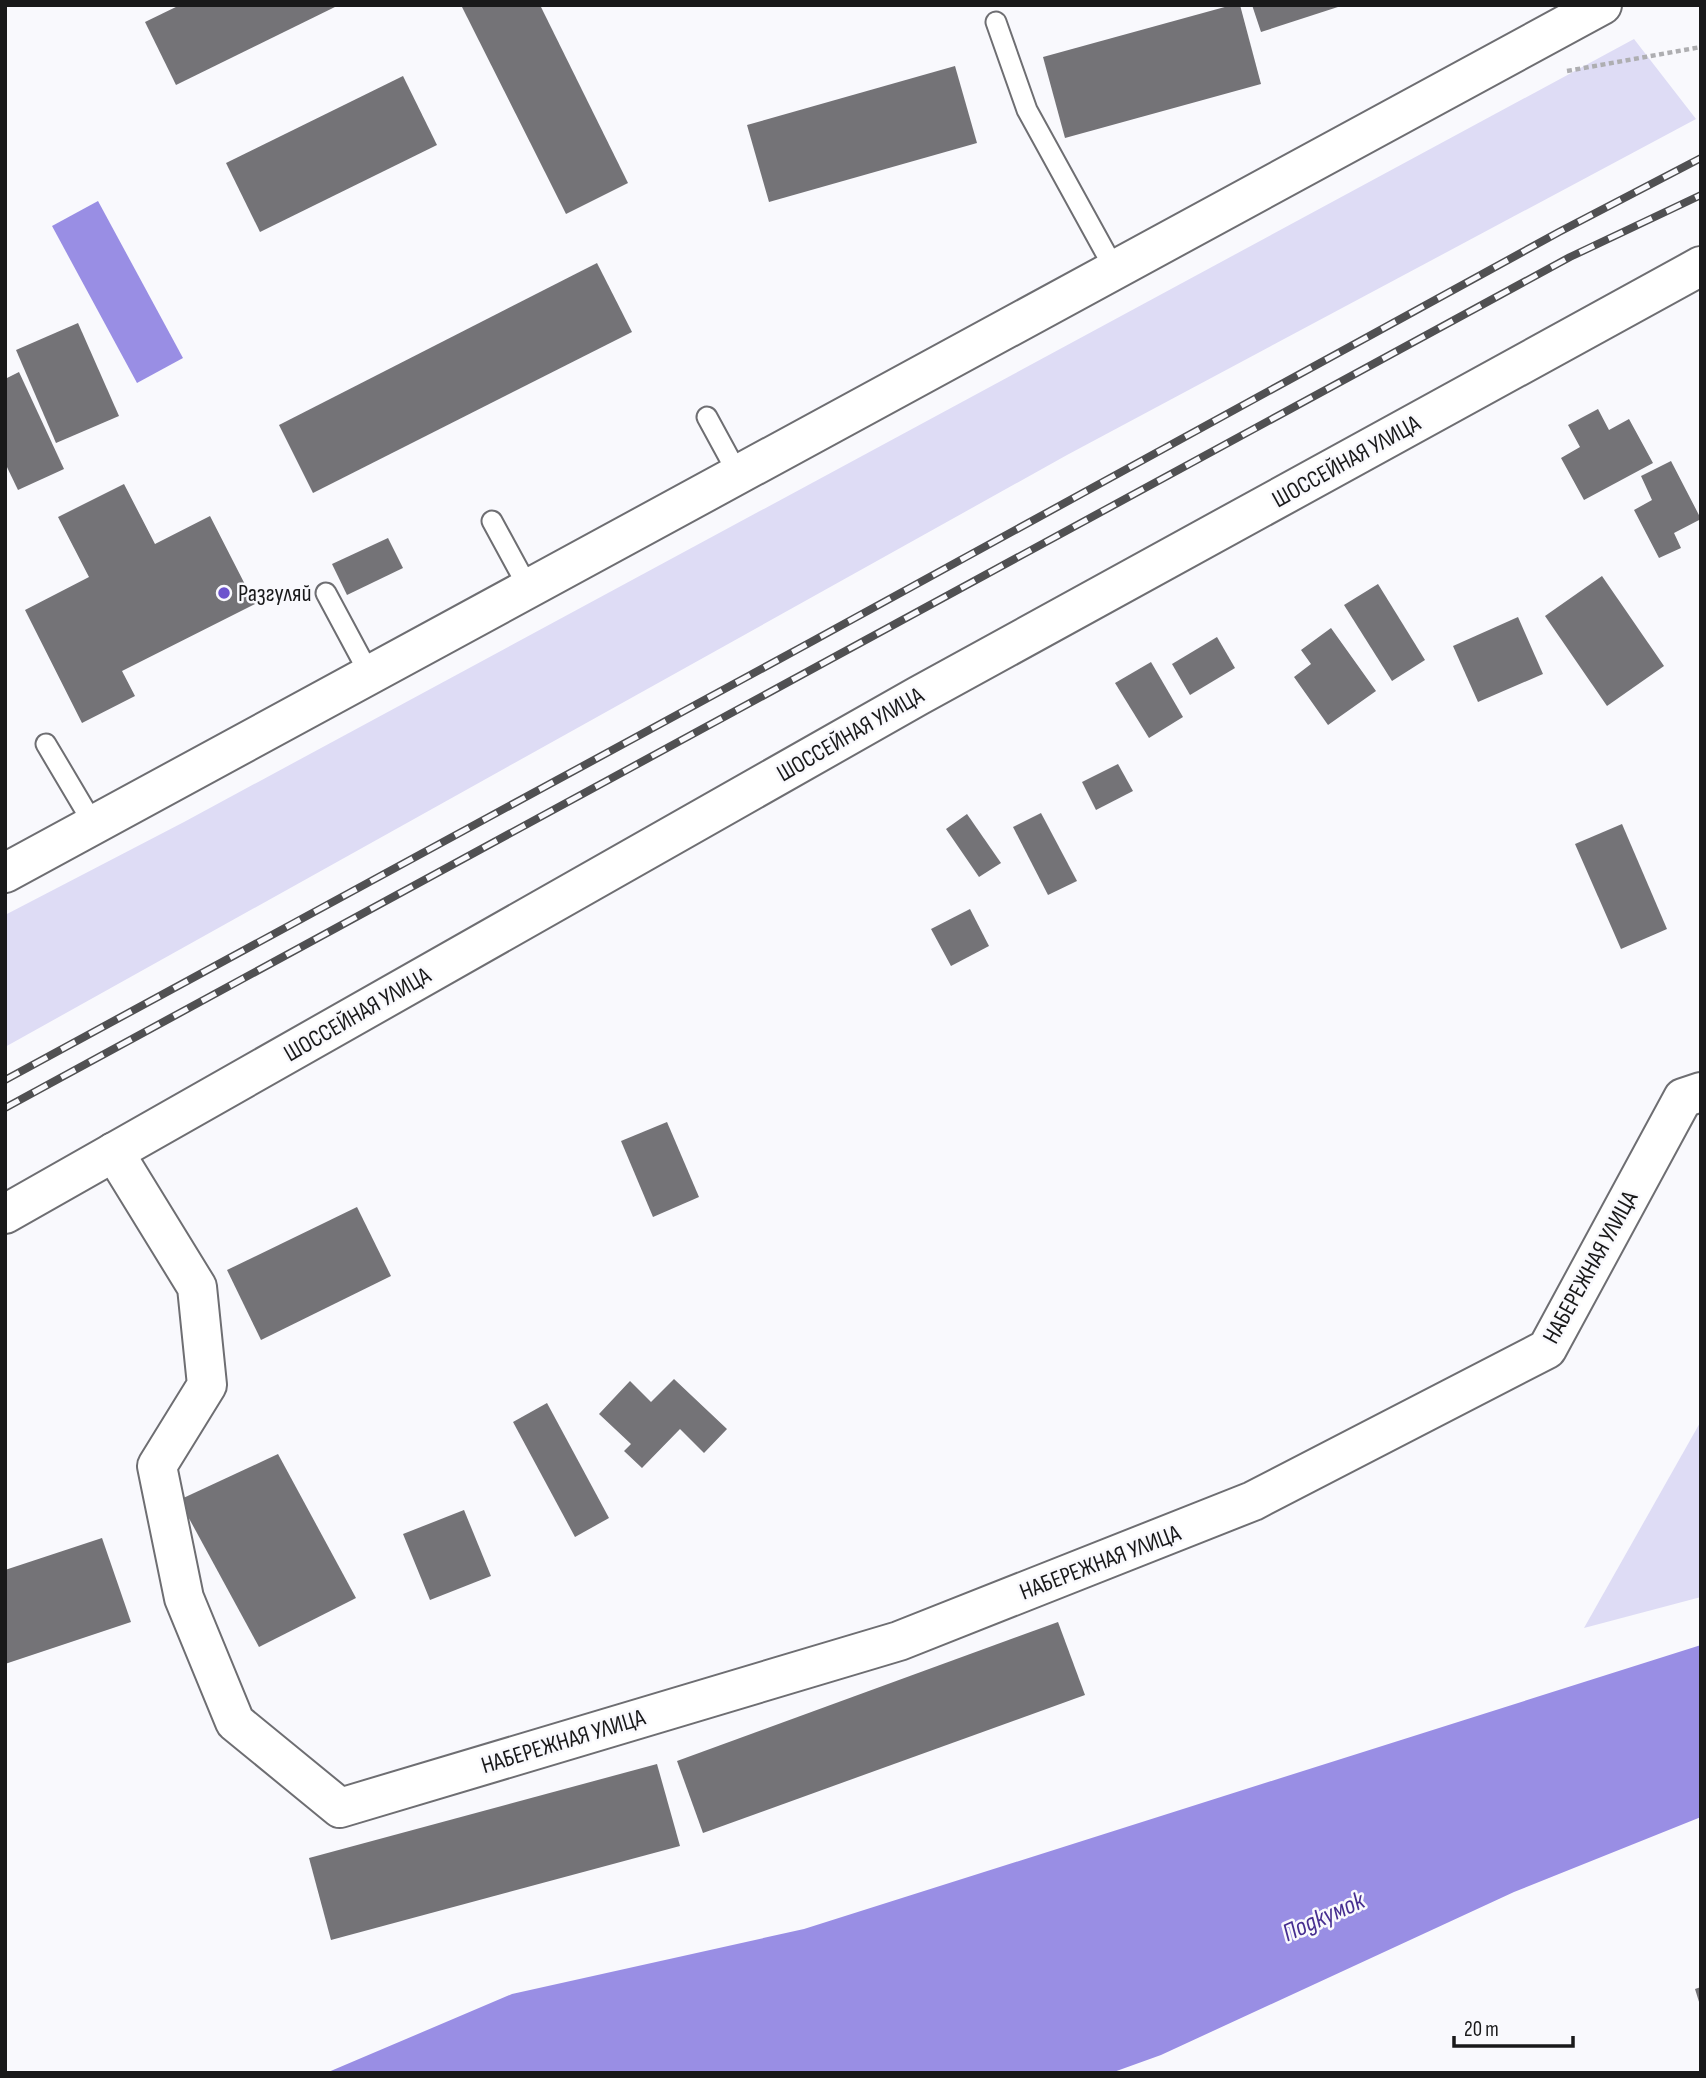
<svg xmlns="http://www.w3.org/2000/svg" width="1706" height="2078" viewBox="0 0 1706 2078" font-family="'Sofia Sans Condensed',sans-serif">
<rect width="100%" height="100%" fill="#f9f9fd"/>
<!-- green -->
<g fill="#dedcf5">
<path d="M1634 39 1696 119 1067 455 5 1047V915L184 822Z"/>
<path d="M1701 1421V1597L1584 1628Z"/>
</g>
<!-- water -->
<g fill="#998ee4">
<path d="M98 201 183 358 137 383 52 226Z"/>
<path d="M1701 1645V1817L1514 1892 1161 2055 1111 2073H326L512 1994 804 1929Z"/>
</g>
<!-- building -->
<g fill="#747377">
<path d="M180 5H339L176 85 145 22Z"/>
<path d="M461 5H540L628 183 566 214Z"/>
<path d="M1232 5H1240L1261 84 1065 138 1043 57Z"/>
<path d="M1252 5H1341V6L1261 32Z"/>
<path d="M955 66 977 143 769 202 747 125Z"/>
<path d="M403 76 437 145 260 232 226 163Z"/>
<path d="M597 263 632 332 313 493 279 425Z"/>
<path d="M78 323 119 416 56 443 16 350Z"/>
<path d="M19 372 64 469 18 490 5 463V379Z"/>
<path d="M1598 409 1609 430 1629 419 1653 463 1584 500 1561 458 1580 447 1568 425Z"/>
<path d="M1671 461 1701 519 1674 533 1681 548 1659 558 1634 510 1652 500 1641 476Z"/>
<path d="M124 484 155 544 210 516 255 604 122 671 135 696 82 723 25 610 89 577 58 517Z"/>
<path d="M388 538 403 568 347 595 332 564Z"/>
<path d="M1602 576 1664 666 1607 706 1545 616Z"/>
<path d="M1378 584 1425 660 1392 681 1344 605Z"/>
<path d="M1518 617 1543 674 1478 702 1453 646Z"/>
<path d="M1331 628 1376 691 1328 725 1294 677 1311 664 1301 650Z"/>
<path d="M1217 637 1235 668 1190 695 1172 664Z"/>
<path d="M1151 662 1183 717 1149 738 1115 683Z"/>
<path d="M1118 764 1133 791 1096 810 1082 782Z"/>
<path d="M1041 813 1077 881 1048 895 1013 827Z"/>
<path d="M967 814 1001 863 979 877 946 829Z"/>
<path d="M1622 824 1667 929 1621 949 1575 844Z"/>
<path d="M970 909 989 946 951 966 931 929Z"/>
<path d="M667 1122 699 1197 653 1217 621 1141Z"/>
<path d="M357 1207 391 1276 261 1340 227 1270Z"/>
<path d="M674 1379 727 1429 704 1453 680 1429 642 1468 624 1451 631 1444 599 1414 630 1381 651 1402Z"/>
<path d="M547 1403 609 1518 575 1537 513 1422Z"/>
<path d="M278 1454 356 1598 259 1647 179 1500Z"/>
<path d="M464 1510 491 1576 430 1600 403 1534Z"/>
<path d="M102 1538 131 1622 5 1664V1570Z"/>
<path d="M1058 1622 1085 1695 703 1833 677 1761Z"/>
<path d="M657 1764 680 1846 331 1940 309 1858Z"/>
<path d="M1701 1987V2005H1700L1695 1989Z"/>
</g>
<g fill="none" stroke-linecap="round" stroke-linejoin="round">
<!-- lane casing -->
<g stroke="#6e6e72" stroke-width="23">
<g id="lane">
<path d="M996 22 1027 110 1115 270"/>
<path d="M707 417 738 474"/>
<path d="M492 521 529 589"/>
<path d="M326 593 370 675"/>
<path d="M46 744 94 825"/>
</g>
</g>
<!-- street casing -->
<g stroke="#6e6e72" stroke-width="42">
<g id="street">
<path d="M5 873 1602 5"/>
<path d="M114 1152 197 1287 207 1385 157 1466 184 1598 235 1722 340 1808 899 1641 1253 1501 1547 1349 1683 1098 1701 1092"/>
</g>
</g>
<!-- secondary casing -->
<g stroke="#6e6e72" stroke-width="42">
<path id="secondary" d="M5 1214 918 696 1701 266"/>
</g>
<!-- path -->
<path stroke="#aeaeb1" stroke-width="4.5" stroke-dasharray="5 3.5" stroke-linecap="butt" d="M1567 71 1701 47"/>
<!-- lane -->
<use href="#lane" stroke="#fff" stroke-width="19"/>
<!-- street -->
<use href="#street" stroke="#fff" stroke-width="38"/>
<!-- secondary -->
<use href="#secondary" stroke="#fff" stroke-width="38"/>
<!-- rail casing -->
<g stroke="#505052" stroke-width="8">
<g id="rail">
<path d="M5 1080 811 642 1559 232 1701 158"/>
<path d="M5 1108 1570 257 1701 195"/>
</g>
</g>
<!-- rail -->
<use href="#rail" stroke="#f9f9fd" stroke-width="5" stroke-dasharray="16" stroke-linecap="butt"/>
</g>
<!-- markers -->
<circle fill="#6d54cd" stroke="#f9f9fd" stroke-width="2.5" cx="224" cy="593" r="7"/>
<g text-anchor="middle" stroke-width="5" stroke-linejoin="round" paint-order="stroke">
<!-- street labels -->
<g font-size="24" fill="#19191a" stroke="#f9f9fd">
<text transform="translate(1346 461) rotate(-29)" y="8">ШОССЕЙНАЯ УЛИЦА</text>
<text transform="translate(850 734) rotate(-30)" y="8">ШОССЕЙНАЯ УЛИЦА</text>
<text transform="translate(357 1014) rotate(-30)" y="8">ШОССЕЙНАЯ УЛИЦА</text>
<text transform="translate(1590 1267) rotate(-61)" y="8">НАБЕРЕЖНАЯ УЛИЦА</text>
<text transform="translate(1100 1562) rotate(-21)" y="8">НАБЕРЕЖНАЯ УЛИЦА</text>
<text transform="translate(563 1741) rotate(-17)" y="8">НАБЕРЕЖНАЯ УЛИЦА</text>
</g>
<!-- poi labels -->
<g font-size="24" fill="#19191a" stroke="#f9f9fd" text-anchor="start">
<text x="238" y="601">Разгуляй</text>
</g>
<!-- water labels -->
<g font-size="26" font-style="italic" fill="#462e90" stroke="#f9f9fd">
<text transform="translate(1323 1916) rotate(-24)" y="9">Подкумок</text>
</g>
</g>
<!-- border -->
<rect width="1706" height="2078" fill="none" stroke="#19191a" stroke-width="14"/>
<!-- scale -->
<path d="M1454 2036v10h119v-10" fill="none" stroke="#19191a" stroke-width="3.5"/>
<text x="1464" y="2036" font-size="21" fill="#19191a" stroke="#f9f9fd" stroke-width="5" paint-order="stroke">20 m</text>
</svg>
